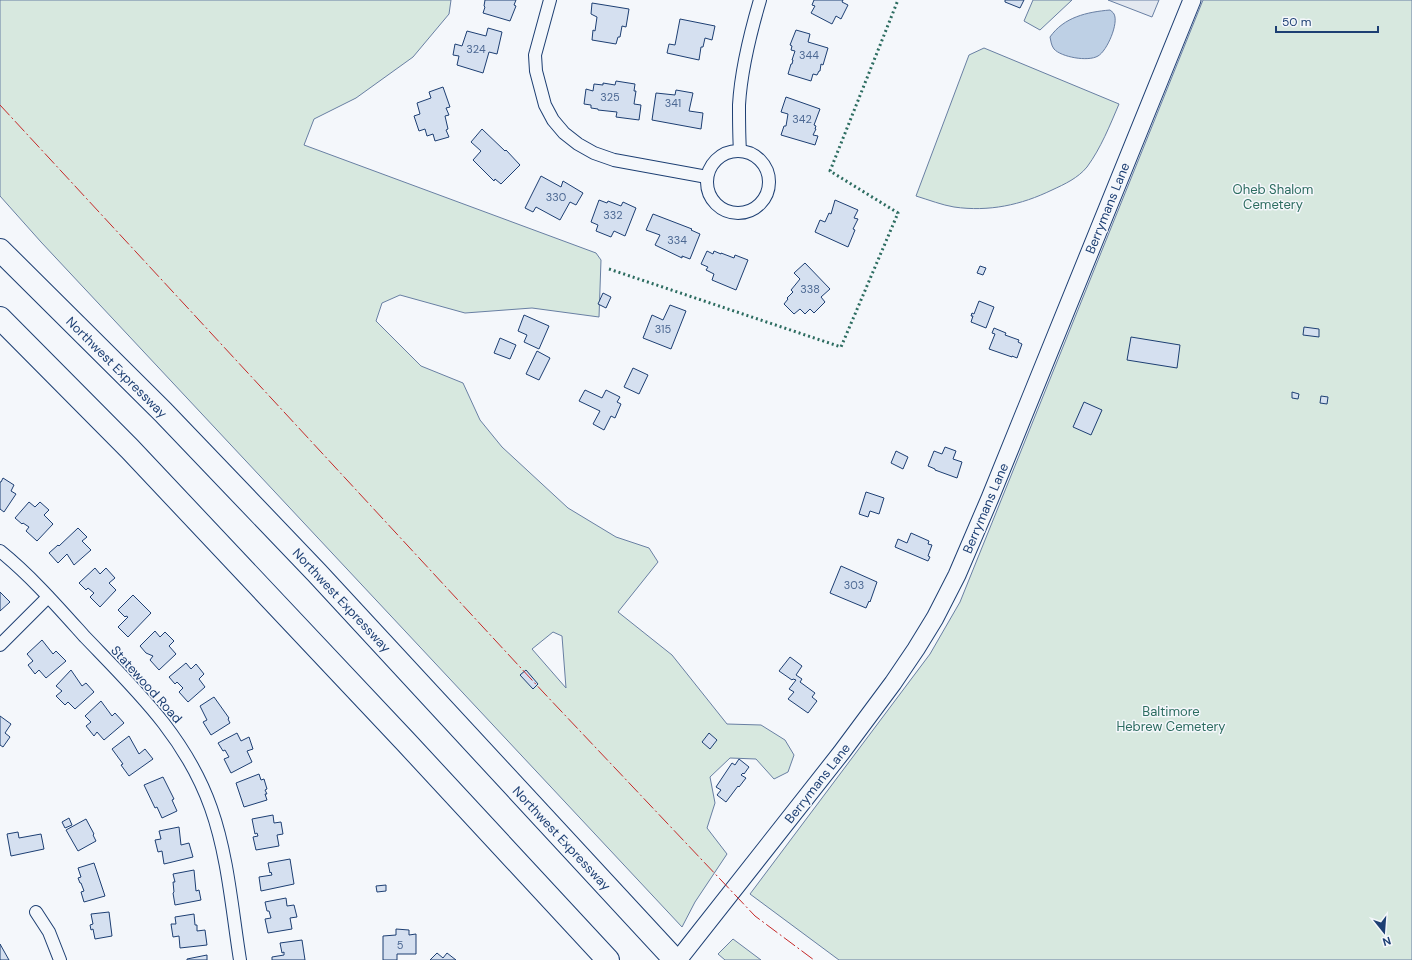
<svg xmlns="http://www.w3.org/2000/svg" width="1412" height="960" viewBox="0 0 1412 960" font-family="'DM Sans',sans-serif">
<rect width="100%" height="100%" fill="#f4f7fb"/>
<!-- green -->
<g fill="#d7e8df" stroke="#687fa3" fill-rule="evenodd">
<path d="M0 0H451L449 14 413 57 356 98 314 119 304 145 596 253 601 260 599 317 532 308 465 313 400 295 382 303 376 321 421 366 463 383 480 420 502 447 568 508 616 537 649 548 658 562 618 612 672 655 727 724 761 725 785 740 794 755 788 772 774 779 756 759 730 758 710 777 715 803 707 828 727 854 695 902 682 927 41 242 0 196ZM553 632 562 636 566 688 532 649Z"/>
<path d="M1033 0H1072L1040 30 1024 21Z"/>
<path d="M1203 0H1412V960H839L750 894 930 654 960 602Z"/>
<path d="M984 48 1119 104C1110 125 1101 148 1087 167 1078 178 1065 184 1052 190 1021 205 989 212 954 207 942 205 929 200 916 196L969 55Z"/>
<path d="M733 939 761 960H725L718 954Z"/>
</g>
<!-- parking -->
<path fill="#e3e8f0" stroke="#687fa3" d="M1108 0H1159L1152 17Z"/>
<!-- water -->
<path fill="#bed0e5" stroke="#687fa3" d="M1110 10C1111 11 1113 12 1114 14 1119 23 1107 51 1098 56 1088 62 1061 57 1054 49 1051 45 1051 41 1050 37 1064 17 1087 12 1110 10Z"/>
<!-- building -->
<g fill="#d5e0f0" stroke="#1d3f73">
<path d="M485 0H516L514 5 516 6 510 21 483 13 485 7 484 6Z"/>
<path d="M814 0H843L842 2 848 5 841 19 836 16 832 24 811 13 815 6 812 5Z"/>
<path d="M1005 0H1024L1020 8 1005 2Z"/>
<path d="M592 3 629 9 626 27 622 26 620 37H618L616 44 592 40 593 30 595 31 597 17 591 14Z"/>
<path d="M680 19 715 26 712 40 705 38 703 47H701L699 60 667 53 669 44 675 45Z"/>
<path d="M488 28 502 32 497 54 489 52 483 73 457 65 459 56 453 55 455 44 462 46 467 31 486 36Z"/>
<path d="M796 30 810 34 808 42 828 48 823 65 821 64 820 71H819L817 75 813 74 811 81 788 74 791 64H792L793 60H792L795 51 791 50 792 46 790 45Z"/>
<path d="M616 81 635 84 634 91H636L634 104 641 105 639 120 616 117 617 112 598 110V109L591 108V105L584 104 586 89 593 91 594 84 603 85V83L615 85Z"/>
<path d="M443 87 450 107 446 108 449 115 445 116 448 129 446 130 449 137 435 141 433 134 427 136 425 129 419 131 414 116 420 114 417 103 431 98 429 92Z"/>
<path d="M676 90 693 93 689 111 703 113 701 129 652 120 656 93 675 95Z"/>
<path d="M786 97 820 109 814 125 816 126 815 129H816L813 135 818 136 815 145 781 135 784 126H786L788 114 781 112Z"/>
<path d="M482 129 505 151 506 150 520 165 501 184 495 179 494 181 473 160 481 151 471 142Z"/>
<path d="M541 176 561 187 563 181 583 193 576 205 570 202 560 220 536 207 533 212 525 208Z"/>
<path d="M599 200 607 203 608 201 621 206 623 202 636 208 625 236 614 231 611 237 596 231 598 225 591 222Z"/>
<path d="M835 200 858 210 854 218 858 219 853 229 855 230 848 247 815 232 820 220 825 222 829 213 831 214Z"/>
<path d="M653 214 692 229 691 230 700 234 690 259 682 256V258L655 245 660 235 646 230Z"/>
<path d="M707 251 713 254 714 251 721 254V253L734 258 735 255 748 260 736 290 712 280 714 274 706 270 708 267 701 264Z"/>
<path d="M805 263 830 289 821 297 825 302 814 313 810 309 805 314 800 309 794 314 784 304 788 299 787 298 793 292 791 290 800 279 794 273Z"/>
<path d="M980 266 986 268 983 275 977 273Z"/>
<path d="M603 293 611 297 606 308 598 304Z"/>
<path d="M979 301 994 307 986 328 971 322 973 316H971L972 313 974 314Z"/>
<path d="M670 305 686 311 671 349 643 338 652 315 663 320Z"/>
<path d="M524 315 549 326 539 349 524 342 527 335 518 331Z"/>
<path d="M1304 327 1319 329V337L1303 335Z"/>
<path d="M994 328 1006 333 1005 335 1019 340 1018 342 1022 344 1017 358 1012 356V357L989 349 995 334 992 333Z"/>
<path d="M1131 337 1180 345 1177 368 1127 360Z"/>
<path d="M500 338 516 345 510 359 494 353Z"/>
<path d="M537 351 550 358 539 380 526 374Z"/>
<path d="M633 368 648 375 639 394 624 387Z"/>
<path d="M585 390 602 398 606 390 620 397 617 402 621 404 615 418 611 416 604 430 593 424 600 411 579 401Z"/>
<path d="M1292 392 1299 394 1298 399 1292 398Z"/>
<path d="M1321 396 1328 397 1327 404 1320 403Z"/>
<path d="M1084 402 1102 410 1091 435 1073 427Z"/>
<path d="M945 447 956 451 953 459 962 462 957 478 935 470V469L928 466 934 451 942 454Z"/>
<path d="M896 451 908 457 903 469 891 463Z"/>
<path d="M3 478 14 485 11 491 16 494 4 512 0 509V482H1Z"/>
<path d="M866 492 884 498 879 514 870 511 868 517 859 514Z"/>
<path d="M29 502 35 507 40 502 49 510 44 515 53 524 37 541 26 531 29 527 23 523 22 524 15 518Z"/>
<path d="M78 528 87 537 82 541 91 550 74 565 67 554 58 563 49 553 58 545 59 546Z"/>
<path d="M911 533 929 541 928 544 932 545 928 556 930 557 928 561 895 547 898 539 907 543Z"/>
<path d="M841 566 877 582 870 602 869 601 866 608 830 593Z"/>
<path d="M95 568 100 574 106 568 115 578 109 583 116 590 100 607 90 597 94 593 88 588 86 590 79 583Z"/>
<path d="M0 592 10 602 0 611Z"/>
<path d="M133 595 151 613 128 637 118 627 128 617 126 616 125 617 118 610Z"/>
<path d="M155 631 160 637 165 632 174 641 169 646 176 654 159 670 150 660 153 656 146 653 140 646Z"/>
<path d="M42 640 53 654 56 651 66 661 46 678 39 670 35 674 28 665 33 661 27 654Z"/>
<path d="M790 657 802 666 796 675 802 679 800 682 815 693 812 697 817 701 808 713 788 699 794 692 789 689 796 680 793 679 792 680 779 671Z"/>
<path d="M186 663 191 669 196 664 204 674 199 679 205 687 188 702 179 692 183 688 177 682 175 684 169 677Z"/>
<path d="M71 670 82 686 86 683 94 692 75 709 68 702 65 705 56 696 62 691 56 686Z"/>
<path d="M526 670 538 684 533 689 520 675Z"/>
<path d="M214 697 229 718 228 719 230 723 211 735 203 722 207 720 200 706Z"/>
<path d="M101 701 112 716 115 713 124 723 104 740 97 732 94 736 86 726 91 722 85 716Z"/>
<path d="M0 716 11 724 5 733 10 737 3 747 0 745Z"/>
<path d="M237 733 241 741 249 737 253 749 247 751 252 762 231 773 224 759 229 757 225 750 223 751 218 743Z"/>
<path d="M709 733 717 740 710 749 702 742Z"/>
<path d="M129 736 139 754 145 749 153 759 129 776 121 765 123 764 112 749Z"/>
<path d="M739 759 749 767 744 774 743 773 741 775 746 778 739 787 738 786 726 802 717 795 721 790 716 787 732 763 735 765Z"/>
<path d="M259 774 261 780 264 779 267 789 265 790 267 794H265L267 800 244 807 236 783Z"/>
<path d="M163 777 174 799 172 800 177 811 162 818 157 807 155 808 144 785Z"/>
<path d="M273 815 274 823 281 822 283 834 277 835 279 846 256 850 253 837 258 836 257 833 255 834 252 819Z"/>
<path d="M69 818 72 825 65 828 62 822Z"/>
<path d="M86 819 94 834 93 835 96 841 78 851 66 830Z"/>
<path d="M179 827 181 845 189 843 193 857 164 864 162 851 158 852 155 840 161 839 159 831Z"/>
<path d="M18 832 19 838 41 834 44 849 11 856 7 834Z"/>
<path d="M290 859 294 884 261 891 259 877 272 875 271 872 270 873 268 863Z"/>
<path d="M94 863 105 896 84 902 81 892 84 891 81 883H80L78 878 81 877 78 868Z"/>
<path d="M194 870 196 891 199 890 201 900 175 905 173 893 174 892 173 882H175L173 874Z"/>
<path d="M386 885V891L377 892 376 886Z"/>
<path d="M286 898 287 906 294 905 297 917 290 918 292 929 268 933 265 919 271 918 269 911H267L265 902Z"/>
<path d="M109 912 112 936 95 939 93 929 91 930 90 925 93 924 91 914Z"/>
<path d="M194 914 195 925H197V931L205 930 207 945 180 948 179 936 173 937 171 924H176L175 917Z"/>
<path d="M396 929 409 930V935L416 934V954H397V960H383V936L396 935Z"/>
<path d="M302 940 305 960H272V957L284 955V952L282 953 280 943Z"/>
<path d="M0 944 9 960H0Z"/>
<path d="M437 953 443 958 447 953 456 960H430Z"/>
<path d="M207 955V960H187V959Z"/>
</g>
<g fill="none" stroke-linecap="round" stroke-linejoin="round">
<!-- street casing -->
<g stroke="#1d3f73" stroke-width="14">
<g id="street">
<path d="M550 0 535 55 536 71 545 105 553 120 564 133 578 144 594 153 614 160 707 177"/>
<path d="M740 151C739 136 739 120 739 105 741 69 750 34 760 0"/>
<circle cx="738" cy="182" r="31"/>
<path d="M0 551C31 576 58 607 85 637 136 690 186 737 211 808 228 856 232 910 240 960"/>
<path d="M0 645 48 597"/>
<path d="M36 912 49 932 60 960"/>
</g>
</g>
<!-- secondary casing -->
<g stroke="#1d3f73" stroke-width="19">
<path id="secondary" d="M678 960 841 753 893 683 916 649 935 618 957 575 990 498 1192 0"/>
</g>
<!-- highway casing -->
<g stroke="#1d3f73" stroke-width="24">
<g id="highway">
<path d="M0 250 163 412 317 573 675 960"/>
<path d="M0 318 130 449 406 742 608 960"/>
</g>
</g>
<!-- street -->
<use href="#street" stroke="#f4f7fb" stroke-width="12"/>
<!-- secondary -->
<use href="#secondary" stroke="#f4f7fb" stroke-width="17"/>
<!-- highway -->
<use href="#highway" stroke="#f4f7fb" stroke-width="22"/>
<!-- hedge -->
<path stroke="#2c6c60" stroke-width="3" stroke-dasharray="2 3" stroke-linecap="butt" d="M609 269 841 347 898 213 830 171 898 0"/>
<!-- power -->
<path stroke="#c62828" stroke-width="1" stroke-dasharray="14 3 2 3" stroke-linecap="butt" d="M0 105 544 693 755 916 814 960"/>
</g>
<g text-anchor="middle" stroke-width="3" stroke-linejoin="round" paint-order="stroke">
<!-- number labels -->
<g font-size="11" fill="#4b6792">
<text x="476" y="53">324</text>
<text x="809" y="59">344</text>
<text x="610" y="101">325</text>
<text x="673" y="107">341</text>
<text x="802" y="123">342</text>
<text x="556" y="201">330</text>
<text x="613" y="219">332</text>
<text x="677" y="244">334</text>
<text x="810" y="293">338</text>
<text x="663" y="333">315</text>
<text x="854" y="589">303</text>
<text x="400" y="949">5</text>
</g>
<!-- park labels -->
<g font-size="13" fill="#2c6c60" stroke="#f4f7fb">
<text x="1273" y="194">Oheb Shalom<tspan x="1273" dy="15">Cemetery</tspan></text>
<text x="1171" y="716">Baltimore<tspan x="1171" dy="15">Hebrew Cemetery</tspan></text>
</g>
<!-- street labels -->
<g font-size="13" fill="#1d3f73" stroke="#f4f7fb">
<text transform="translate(1107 208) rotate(-68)" y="5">Berrymans Lane</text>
<text transform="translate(117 367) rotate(45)" y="5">Northwest Expressway</text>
<text transform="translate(985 508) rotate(-67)" y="5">Berrymans Lane</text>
<text transform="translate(342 600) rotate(47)" y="5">Northwest Expressway</text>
<text transform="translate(147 684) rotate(48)" y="5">Statewood Road</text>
<text transform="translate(817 783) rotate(-52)" y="5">Berrymans Lane</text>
<text transform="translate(562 838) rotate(47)" y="5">Northwest Expressway</text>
</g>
</g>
<!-- north arrow -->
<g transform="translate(1384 932) rotate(163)" stroke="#f4f7fb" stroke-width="3" paint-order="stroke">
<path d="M0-3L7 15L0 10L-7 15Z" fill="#1d3f73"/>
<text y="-6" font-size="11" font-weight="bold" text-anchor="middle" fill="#1d3f73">N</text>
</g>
<!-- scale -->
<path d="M1276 26v6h102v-6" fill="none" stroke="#1d3f73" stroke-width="2"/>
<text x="1282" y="26" font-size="12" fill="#1d3f73" stroke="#f4f7fb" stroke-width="3" paint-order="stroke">50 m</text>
</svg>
